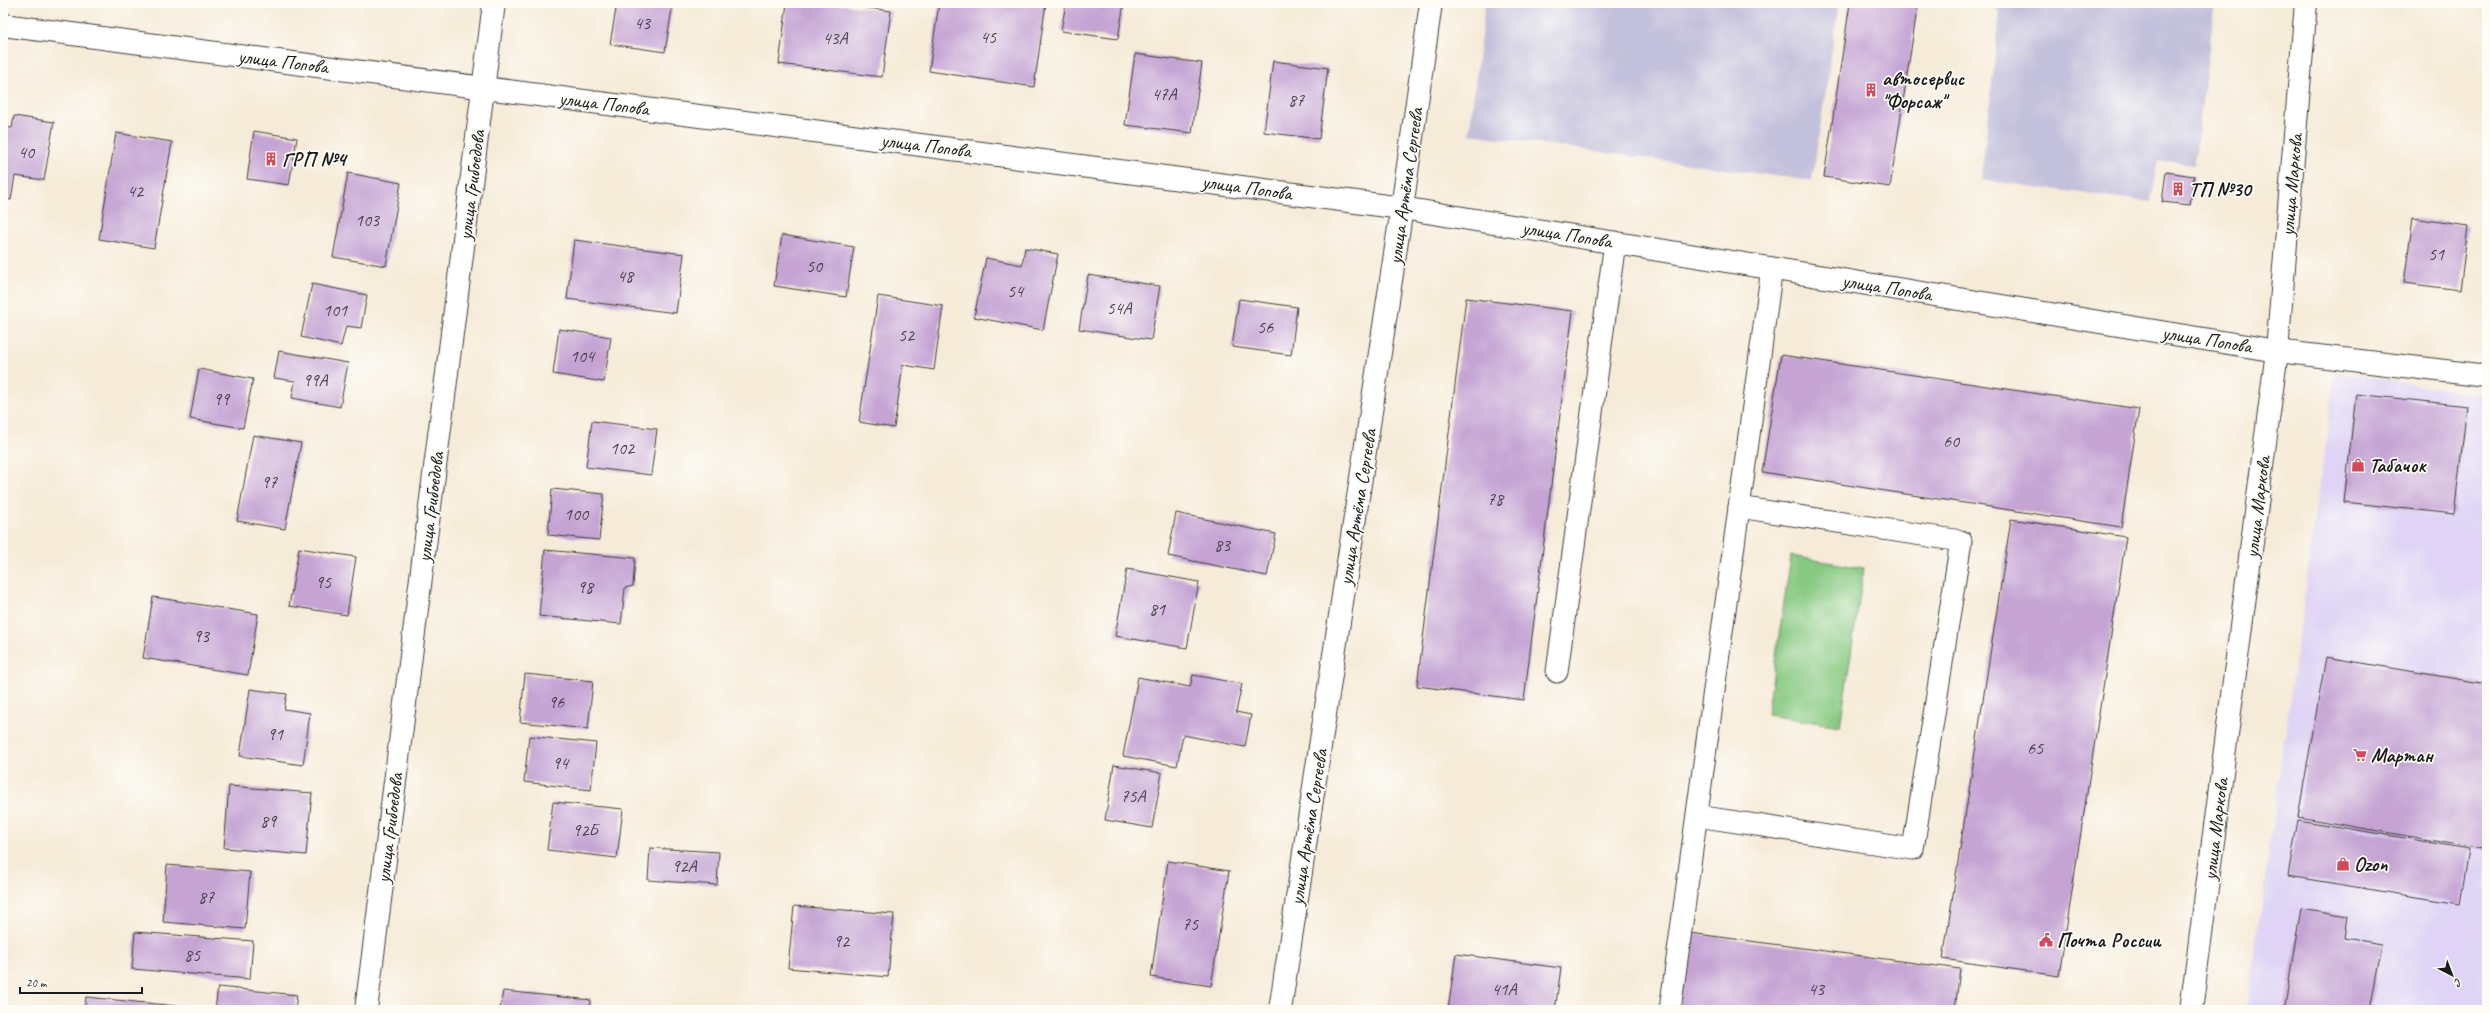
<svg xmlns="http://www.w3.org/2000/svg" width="2490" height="1013" viewBox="0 0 2490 1013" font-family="Caveat,sans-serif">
<rect width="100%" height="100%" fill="#fdfcf7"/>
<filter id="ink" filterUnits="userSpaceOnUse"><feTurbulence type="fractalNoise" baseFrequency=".025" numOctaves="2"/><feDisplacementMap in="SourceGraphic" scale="8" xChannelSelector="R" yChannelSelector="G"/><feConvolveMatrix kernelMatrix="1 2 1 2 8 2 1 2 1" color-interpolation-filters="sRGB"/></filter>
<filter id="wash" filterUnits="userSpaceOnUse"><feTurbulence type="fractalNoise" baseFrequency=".012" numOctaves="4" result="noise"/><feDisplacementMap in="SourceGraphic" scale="16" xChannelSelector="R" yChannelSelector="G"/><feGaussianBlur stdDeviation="0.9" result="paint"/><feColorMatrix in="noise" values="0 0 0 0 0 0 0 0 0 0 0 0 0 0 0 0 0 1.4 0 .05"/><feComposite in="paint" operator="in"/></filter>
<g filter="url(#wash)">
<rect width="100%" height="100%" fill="#f6ebd8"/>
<!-- built -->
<path fill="#dfd4f5" d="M2335 372 2487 396V1010H2247Z"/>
<!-- industrial -->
<g fill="#c3c0db">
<path d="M1485 3H1839L1812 181 1469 134Z"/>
<path d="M1986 3H2215L2194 165 2159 160 2151 202 1981 180 2000 10Z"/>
</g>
<!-- green -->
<path fill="#87c982" stroke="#52724f" d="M1791 556 1864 568 1840 726 1767 715Z"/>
<g id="blocks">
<!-- building -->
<g fill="#c5a4d4">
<path d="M617 3H673L665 52 610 44Z"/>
<path d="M787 3H830L891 11 882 77 779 64Z"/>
<path d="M939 3H1046L1034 87 929 71Z"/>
<path d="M1066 3H1124L1118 39 1061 31Z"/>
<path d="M1850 3H1918L1890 187 1824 177Z"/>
<path d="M1135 54 1202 63 1192 133 1125 125Z"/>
<path d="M1273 61 1328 68 1319 139 1264 132Z"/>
<path d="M14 116 54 122 44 180 15 176 11 200 3 199V127L12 128Z"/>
<path d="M254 131 297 138 289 185 247 179Z"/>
<path d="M116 133 172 142 154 248 99 239Z"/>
<path d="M2166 172 2194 176 2190 205 2162 202Z"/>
<path d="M348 173 401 183 386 266 333 257Z"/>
<path d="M2413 218 2468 226 2460 290 2404 283Z"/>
<path d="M782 235 854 247 846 297 774 286Z"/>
<path d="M574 240 684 254 676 313 567 299Z"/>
<path d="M1025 248 1058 254 1043 330 974 317 986 258 1022 265Z"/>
<path d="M1088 275 1160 286 1151 340 1079 329Z"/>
<path d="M312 284 367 295 361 328 346 326 341 346 301 337Z"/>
<path d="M878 296 943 306 934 370 903 365 894 428 859 422Z"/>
<path d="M1466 298 1573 311 1524 700 1417 686Z"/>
<path d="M1239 299 1297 307 1291 355 1232 347Z"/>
<path d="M559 329 611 337 604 382 553 374Z"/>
<path d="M279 351 348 363 340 407 292 398 295 381 274 378Z"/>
<path d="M1781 355 2139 409 2121 527 1762 472Z"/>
<path d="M199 369 253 379 243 428 190 419Z"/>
<path d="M2356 394 2467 406 2454 514 2344 502Z"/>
<path d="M592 421 657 429 651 475 586 467Z"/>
<path d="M253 435 301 443 285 529 237 521Z"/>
<path d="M552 489 604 494 599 540 548 535Z"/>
<path d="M1176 513 1276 534 1267 576 1168 556Z"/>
<path d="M2011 519 2126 537 2059 976 1943 959Z"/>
<path d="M299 548 356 557 347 615 289 606Z"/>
<path d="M545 550 635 558 633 586 625 588 621 624 539 616Z"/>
<path d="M1127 569 1199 582 1187 648 1115 636Z"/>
<path d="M153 597 258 614 248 675 143 658Z"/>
<path d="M2326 657 2487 684V850L2298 817Z"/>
<path d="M525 674 593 681 588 729 520 722Z"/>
<path d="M1193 675 1242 684 1236 712 1251 715 1245 747 1183 735 1177 766 1123 756 1138 677 1190 687Z"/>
<path d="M250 689 287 694 284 709 310 713 303 765 240 756Z"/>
<path d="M529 736 596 743 591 790 524 782Z"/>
<path d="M1114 765 1162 773 1152 828 1105 820Z"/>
<path d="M229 786 312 793 306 855 224 848Z"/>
<path d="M553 802 623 809 617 858 547 850Z"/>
<path d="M2298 820 2469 849 2460 904 2288 876Z"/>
<path d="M650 848 719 852 717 885 648 880Z"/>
<path d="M1168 861 1229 871 1211 986 1151 977Z"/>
<path d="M167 865 250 872 245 929 163 922Z"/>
<path d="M794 906 894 914 888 977 788 968Z"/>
<path d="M2301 908 2348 916 2345 938 2382 944 2370 1010H2284Z"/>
<path d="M135 932 253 941 250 979 132 969Z"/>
<path d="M1682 932 1960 969 1955 1010H1671Z"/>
<path d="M1456 954 1561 968 1555 1010H1448Z"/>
<path d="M218 987 297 995 295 1010H215Z"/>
<path d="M503 991 591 1000 590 1010H500Z"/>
<path d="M86 997 176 1006V1010H84Z"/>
</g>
</g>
</g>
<g filter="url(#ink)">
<use href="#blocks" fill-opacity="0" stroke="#3d3b38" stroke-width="1"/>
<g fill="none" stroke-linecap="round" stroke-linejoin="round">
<!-- lane casing -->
<g stroke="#3d3b38" stroke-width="23">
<g id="lane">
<path d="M1557 672 1615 242"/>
<path d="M1697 816 1913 849 1961 541 1739 507"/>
<path d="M1670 1010 1772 268"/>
</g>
</g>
<!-- street casing -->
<g stroke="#3d3b38" stroke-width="24">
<g id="street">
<path d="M3 25 1402 208 2277 351 2487 376"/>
<path d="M366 1010 494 3"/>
<path d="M1280 1010 1402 208 1431 3"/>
<path d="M2191 1010 2277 351 2306 3"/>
</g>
</g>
<!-- lane -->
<use href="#lane" stroke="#fff" stroke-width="21"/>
<!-- street -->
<use href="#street" stroke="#fff" stroke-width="22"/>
</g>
</g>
<!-- icons -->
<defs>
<g id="building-bare" transform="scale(1.08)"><path d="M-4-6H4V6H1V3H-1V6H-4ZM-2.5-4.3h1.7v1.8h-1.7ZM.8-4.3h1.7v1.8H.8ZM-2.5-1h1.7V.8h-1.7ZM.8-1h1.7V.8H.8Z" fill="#d1495b" stroke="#fdfcf7" stroke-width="2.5" paint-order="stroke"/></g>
<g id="shop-bare" transform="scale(1.08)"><path d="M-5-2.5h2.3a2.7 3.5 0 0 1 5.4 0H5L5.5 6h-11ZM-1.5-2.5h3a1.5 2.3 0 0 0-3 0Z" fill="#d1495b" stroke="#fdfcf7" stroke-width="2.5" paint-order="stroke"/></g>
<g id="supermarket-bare" transform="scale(1.08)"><path d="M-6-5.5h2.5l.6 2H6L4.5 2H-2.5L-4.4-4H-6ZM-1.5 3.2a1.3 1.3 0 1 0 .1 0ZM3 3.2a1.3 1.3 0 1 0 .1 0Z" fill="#d1495b" stroke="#fdfcf7" stroke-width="2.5" paint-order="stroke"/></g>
<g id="civic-bare" transform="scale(1.08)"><path d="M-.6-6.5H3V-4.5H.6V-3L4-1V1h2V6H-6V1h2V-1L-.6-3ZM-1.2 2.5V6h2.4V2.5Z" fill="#d1495b" stroke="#fdfcf7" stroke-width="2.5" paint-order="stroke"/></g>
</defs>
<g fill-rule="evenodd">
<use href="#building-bare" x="1871" y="90"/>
<use href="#building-bare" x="271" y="159"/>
<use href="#building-bare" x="2178" y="189"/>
<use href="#shop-bare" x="2358" y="465"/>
<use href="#supermarket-bare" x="2360" y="755"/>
<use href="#shop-bare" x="2343" y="864"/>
<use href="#civic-bare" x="2046" y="940"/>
</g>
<g text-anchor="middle" stroke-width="3.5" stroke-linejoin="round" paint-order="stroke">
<!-- number labels -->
<g font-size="18" fill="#463e4a">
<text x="642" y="29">43</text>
<text x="988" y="43">45</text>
<text x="835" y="44">43А</text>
<text x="1164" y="100">47А</text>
<text x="1296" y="106">87</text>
<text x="26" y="158">40</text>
<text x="135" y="197">42</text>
<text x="367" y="226">103</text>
<text x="2436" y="260">51</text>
<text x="814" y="272">50</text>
<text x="625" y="282">48</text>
<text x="1015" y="297">54</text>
<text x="1119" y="314">54А</text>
<text x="335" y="316">101</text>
<text x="1265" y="333">56</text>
<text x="906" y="341">52</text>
<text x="582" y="362">104</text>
<text x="315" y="386">99А</text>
<text x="221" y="405">99</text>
<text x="1951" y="447">60</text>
<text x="622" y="454">102</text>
<text x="269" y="488">97</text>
<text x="1495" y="505">78</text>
<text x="576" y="520">100</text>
<text x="1222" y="551">83</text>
<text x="323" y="588">95</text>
<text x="585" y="593">98</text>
<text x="1157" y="615">81</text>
<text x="201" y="642">93</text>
<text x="556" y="708">96</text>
<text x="275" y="740">91</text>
<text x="2035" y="754">65</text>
<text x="560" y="769">94</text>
<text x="1133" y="802">75А</text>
<text x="268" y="827">89</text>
<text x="585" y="836">92Б</text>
<text x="684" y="872">92А</text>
<text x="206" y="903">87</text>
<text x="1190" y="930">75</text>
<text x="841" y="947">92</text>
<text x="192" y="961">85</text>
<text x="1504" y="995">41А</text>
<text x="1816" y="995">43</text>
</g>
<!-- street labels -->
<g font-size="20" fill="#1c1c1c" stroke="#fdfcf7">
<text transform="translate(283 61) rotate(7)" y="7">улица Попова</text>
<text transform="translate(604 103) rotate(7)" y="7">улица Попова</text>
<text transform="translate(926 145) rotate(7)" y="7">улица Попова</text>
<text transform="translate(471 185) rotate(-83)" y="7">улица Грибоедова</text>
<text transform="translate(2291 185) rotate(-85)" y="7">улица Маркова</text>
<text transform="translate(1405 186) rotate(-82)" y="7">улица Артёма Сергеева</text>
<text transform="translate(1247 187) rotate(8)" y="7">улица Попова</text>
<text transform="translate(1567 234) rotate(9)" y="7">улица Попова</text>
<text transform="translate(1887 287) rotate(9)" y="7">улица Попова</text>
<text transform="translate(2207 339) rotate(9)" y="7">улица Попова</text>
<text transform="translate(430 507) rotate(-83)" y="7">улица Грибоедова</text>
<text transform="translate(1357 507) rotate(-81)" y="7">улица Артёма Сергеева</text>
<text transform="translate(2257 507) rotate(-83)" y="7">улица Маркова</text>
<text transform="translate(1308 827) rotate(-81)" y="7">улица Артёма Сергеева</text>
<text transform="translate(389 828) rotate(-83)" y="7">улица Грибоедова</text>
<text transform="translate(2215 829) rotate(-83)" y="7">улица Маркова</text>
</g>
<!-- poi labels -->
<g font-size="20" font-weight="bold" fill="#1c1c1c" stroke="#fdfcf7" text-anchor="start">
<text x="1882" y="85">автосервис<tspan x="1882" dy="23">"Форсаж"</tspan></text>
<text x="282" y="166">ГРП №4</text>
<text x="2189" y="196">ТП №30</text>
<text x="2369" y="472">Табачок</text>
<text x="2371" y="762">Мартан</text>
<text x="2354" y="871">Ozon</text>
<text x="2057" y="947">Почта России</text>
</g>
</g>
<!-- margin -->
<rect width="2490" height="1013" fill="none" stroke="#fdfcf7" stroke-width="16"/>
<!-- north arrow -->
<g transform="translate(2452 975) rotate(138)" stroke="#fdfcf7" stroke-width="3" paint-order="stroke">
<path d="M0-3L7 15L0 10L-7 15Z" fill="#1c1c1c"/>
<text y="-6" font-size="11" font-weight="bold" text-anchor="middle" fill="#1c1c1c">С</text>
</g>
<!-- scale -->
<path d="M20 987v6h122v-6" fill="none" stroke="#1c1c1c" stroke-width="2"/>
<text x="26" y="987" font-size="12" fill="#1c1c1c" stroke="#fdfcf7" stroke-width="3" paint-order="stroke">20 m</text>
</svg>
